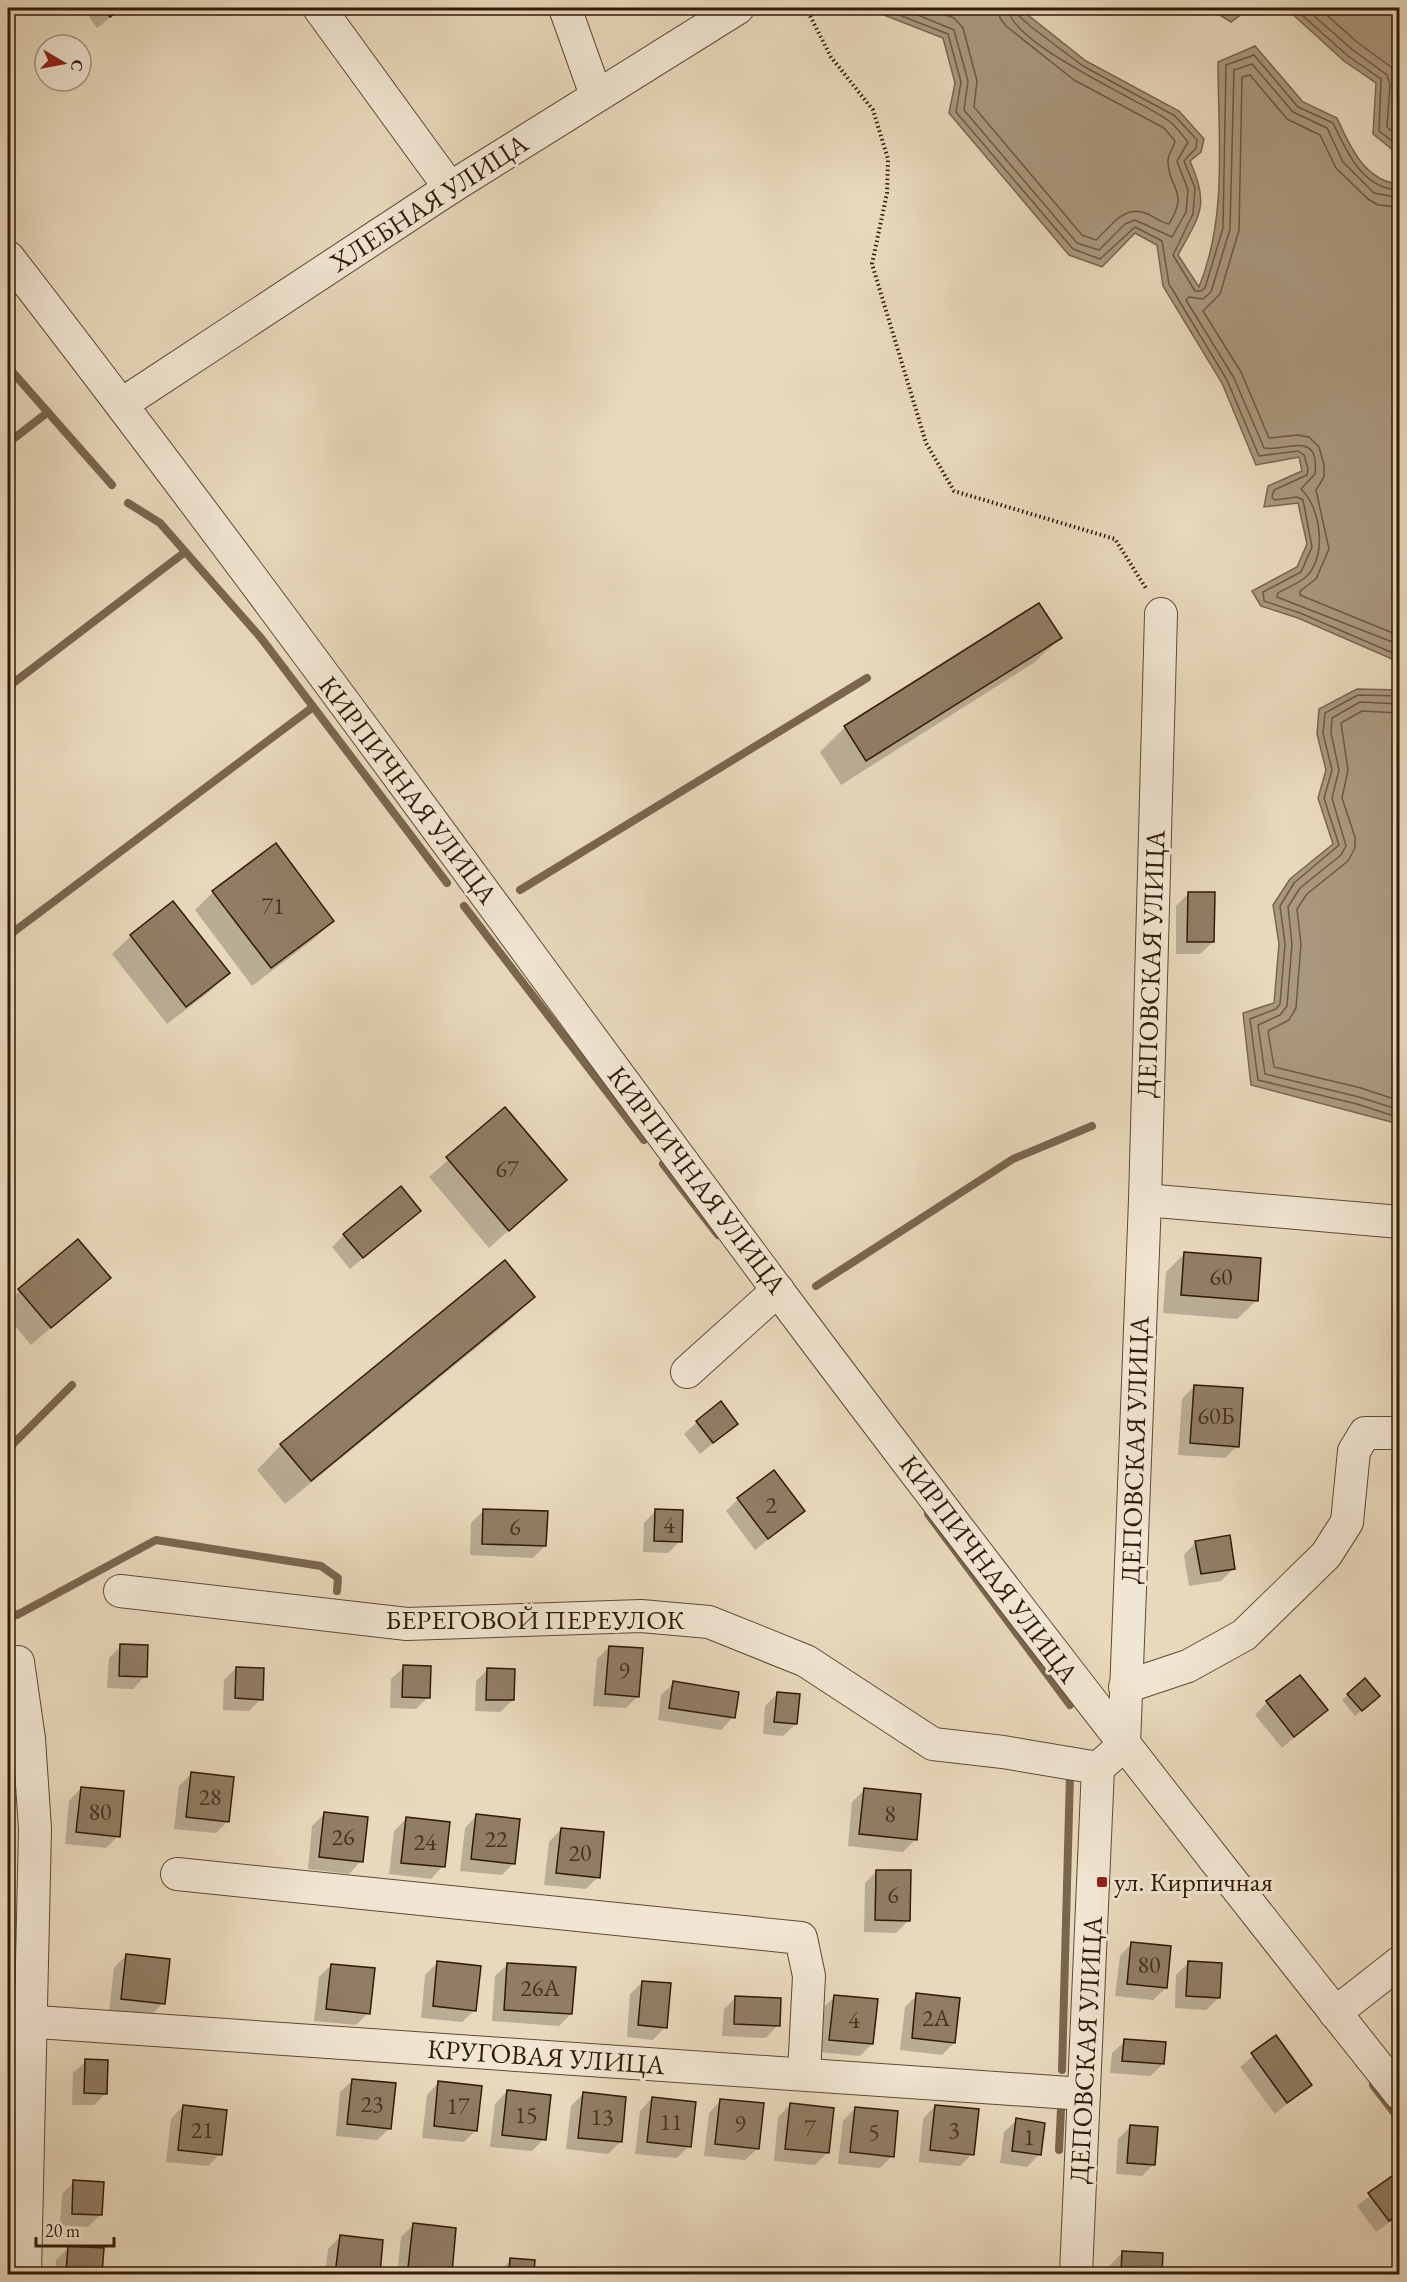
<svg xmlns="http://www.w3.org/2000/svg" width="1407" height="2282" viewBox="0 0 1407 2282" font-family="'EB Garamond',serif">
<rect width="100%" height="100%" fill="#e9d9bc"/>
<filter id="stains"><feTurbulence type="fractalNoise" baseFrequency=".00333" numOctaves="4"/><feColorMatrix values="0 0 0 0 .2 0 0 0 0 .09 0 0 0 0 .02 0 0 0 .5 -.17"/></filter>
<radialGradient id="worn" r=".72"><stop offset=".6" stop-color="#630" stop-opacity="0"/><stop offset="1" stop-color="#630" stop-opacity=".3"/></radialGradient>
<!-- water -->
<g fill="#aa987e" stroke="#7a664e" stroke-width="1.5">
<path d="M887 8H1019L1086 61 1179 111 1204 139 1201 152 1190 161C1210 206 1200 214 1178 255L1199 287C1228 216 1218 137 1218 62L1255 46 1303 102 1337 118C1350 147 1365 181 1399 184V658L1392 659 1298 618 1261 606 1252 591 1297 567 1307 544 1298 503 1264 507 1268 486 1302 471 1299 457 1256 465 1222 383 1163 286 1157 245 1135 233 1102 267 1069 255 949 113 955 83 943 38 884 15Z"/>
<path d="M1208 8H1250L1231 22Z"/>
<path d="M1278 8H1399V155L1373 134 1376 83 1344 61 1289 11Z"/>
<path d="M1357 689 1399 690V1124L1251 1085 1243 1013 1274 1003 1279 944 1273 905 1290 879 1333 844 1318 798 1326 770 1317 734 1319 709Z"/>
</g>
<!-- shadow -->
<g fill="#0003">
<path d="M83 8H123L97 28Z"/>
<path d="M1039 605 1060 638 1035 662 841 785 820 752 845 727Z"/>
<path d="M213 892 332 921 314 939 252 986 195 910Z"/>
<path d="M1188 894 1213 942 1200 954H1176V906Z"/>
<path d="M131 936 228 973 209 992 167 1024 112 954Z"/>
<path d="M505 1109 565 1180 489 1248 429 1177Z"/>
<path d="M419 1211 350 1269 332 1247 344 1235Z"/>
<path d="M77 1241 108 1278 31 1345 8 1317V1301Z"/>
<path d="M1185 1253 1256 1301 1237 1319 1163 1313 1166 1272Z"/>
<path d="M533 1297 509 1321 285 1504 257 1470 281 1445Z"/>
<path d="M1194 1386 1237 1446 1225 1458 1178 1455 1182 1399Z"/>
<path d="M697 1422 736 1424 700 1454 684 1434Z"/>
<path d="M738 1499 803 1511 755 1550 726 1511Z"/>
<path d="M484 1510 545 1546 533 1558 470 1555 471 1523Z"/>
<path d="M656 1510 680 1541 668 1553 643 1552 644 1523Z"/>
<path d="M1196 1542 1234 1568 1221 1581 1189 1586 1184 1555Z"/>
<path d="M121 1646 145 1676 133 1689 107 1688 109 1658Z"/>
<path d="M609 1647 638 1696 626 1708 593 1706 597 1659Z"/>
<path d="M404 1667 428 1697 416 1709 390 1708 391 1679Z"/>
<path d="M236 1668 261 1699 249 1711 223 1710 224 1680Z"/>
<path d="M488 1669 513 1700 500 1712 475 1711 476 1681Z"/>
<path d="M674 1683 733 1717 721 1730 658 1720 661 1695Z"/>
<path d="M778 1693 796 1724 783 1736 763 1734 765 1706Z"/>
<path d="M1348 1695 1372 1701 1355 1716 1342 1700Z"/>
<path d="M1267 1702 1326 1710 1282 1748 1255 1715Z"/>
<path d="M191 1774 228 1821 216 1833 174 1829 179 1786Z"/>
<path d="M81 1788 118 1836 106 1848 65 1844 69 1801Z"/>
<path d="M864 1790 915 1840 903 1852 848 1846 852 1802Z"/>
<path d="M324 1814 361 1861 349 1874 308 1869 312 1826Z"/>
<path d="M477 1815 514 1863 502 1875 460 1871 465 1828Z"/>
<path d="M406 1819 443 1866 431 1879 389 1874 394 1831Z"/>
<path d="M561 1829 598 1877 586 1889 544 1885 549 1842Z"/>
<path d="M877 1871 908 1921 896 1933 864 1932 865 1883Z"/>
<path d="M1132 1943 1166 1988 1153 2000 1115 1996 1120 1956Z"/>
<path d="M126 1955 163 2003 151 2015 109 2011 114 1968Z"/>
<path d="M438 1962 475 2010 462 2022 421 2018 425 1975Z"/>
<path d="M1189 1962 1219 1998 1206 2010 1175 2008 1176 1975Z"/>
<path d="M508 1964 571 2014 559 2026 492 2021 495 1976Z"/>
<path d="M331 1965 368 2013 356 2025 314 2021 319 1977Z"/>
<path d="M643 1982 665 2027 653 2040 627 2037 630 1994Z"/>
<path d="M917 1995 954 2043 942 2055 900 2050 905 2007Z"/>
<path d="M835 1996 872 2044 860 2056 818 2052 823 2008Z"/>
<path d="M736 1997 778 2025 766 2038 722 2036 724 2009Z"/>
<path d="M1276 2037 1310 2084 1275 2114 1240 2067Z"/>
<path d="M1125 2041 1163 2064 1150 2076 1110 2073 1112 2053Z"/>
<path d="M86 2061 106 2093 94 2105H72L73 2073Z"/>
<path d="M353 2080 390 2128 377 2140 336 2136 340 2092Z"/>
<path d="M439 2082 476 2130 464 2142 422 2138 427 2095Z"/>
<path d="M507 2091 544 2139 532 2151 490 2147 495 2104Z"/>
<path d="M583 2094 620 2142 608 2154 566 2149 571 2106Z"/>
<path d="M652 2098 689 2146 677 2158 635 2154 640 2111Z"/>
<path d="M721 2100 758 2148 745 2160 704 2156 709 2113Z"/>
<path d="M790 2105 827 2153 815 2165 774 2161 778 2117Z"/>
<path d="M183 2106 220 2154 208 2166 166 2162 171 2119Z"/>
<path d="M935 2106 972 2154 960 2166 919 2162 923 2119Z"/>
<path d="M855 2108 892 2156 880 2168 838 2164 843 2121Z"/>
<path d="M1017 2120 1040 2154 1027 2167 1000 2163 1004 2132Z"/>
<path d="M1131 2126 1154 2164 1142 2176 1116 2174 1118 2139Z"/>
<path d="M1398 2174 1400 2215 1376 2232 1357 2206Z"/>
<path d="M74 2182 100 2215 88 2227 60 2225 62 2194Z"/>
<path d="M413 2225 450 2272 448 2274H397L401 2237Z"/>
<path d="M340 2237 382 2241 378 2274H325L328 2249Z"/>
<path d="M69 2247 103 2250 101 2274H55L56 2260Z"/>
<path d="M1123 2252 1162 2254 1161 2274H1110V2265Z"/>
<path d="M511 2259 534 2262 532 2274H498Z"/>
</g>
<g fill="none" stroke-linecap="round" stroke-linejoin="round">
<!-- shore -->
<g stroke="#6e5942" stroke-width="1.5">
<path d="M892 8 894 13 948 34 961 82 956 112 1073 249 1100 259 1135 227 1162 241 1169 284 1227 380 1259 456 1298 451 1304 455 1308 469 1307 475 1274 490 1272 497 1275 500 1297 497 1303 500 1312 547 1301 572 1263 592 1264 601 1300 613 1393 653H1400"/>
<path d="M901 8 954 30 968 81 964 110 1077 243 1099 250 1125 224 1135 220 1172 237 1186 212 1188 190 1177 161 1188 142C1182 135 1176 126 1169 121 1139 99 1010 44 1008 8"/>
<path d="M926 8 954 18 963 28 977 81 974 107 1082 235 1096 240C1111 226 1125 203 1148 214 1155 218 1162 223 1169 224 1189 191 1170 191 1168 163 1167 154 1174 148 1175 141L1164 128 1074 80 1006 26 1000 18 999 8"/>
<path d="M1015 8 1017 14 1030 26 1083 66 1175 116 1197 140 1196 148 1184 161 1195 188 1193 214 1173 255 1195 291H1201L1205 288 1223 228 1226 65 1254 55 1298 107 1333 123C1347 152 1362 189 1400 190"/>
<path d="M1294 8 1348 56 1381 79 1379 131 1400 147"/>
<path d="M1305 8 1353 50 1387 75 1390 84 1387 127 1400 138"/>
<path d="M1319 8 1358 43 1394 69 1399 82 1396 122 1400 126"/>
<path d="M1400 198 1374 193 1343 162 1327 128 1293 112 1252 64 1234 70 1230 229 1211 292 1203 299 1189 297 1186 300 1234 378 1264 448C1286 452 1320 429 1315 474L1301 489C1321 508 1327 554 1307 576 1300 583 1286 588 1278 593L1277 597 1400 645"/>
<path d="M1400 207 1378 205 1368 199 1336 168 1320 135 1287 119 1250 75 1242 77 1239 230 1220 294 1203 311 1241 372 1269 438 1297 435 1309 437 1319 447 1324 465V477L1316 490 1329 549 1316 579 1300 591V595L1400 636"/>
<path d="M1400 696 1358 695 1325 713 1323 733 1332 770 1324 798 1339 845 1294 883 1280 906 1285 944 1280 1004 1276 1009 1250 1019 1258 1080 1357 1104 1400 1118"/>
<path d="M1400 704 1360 702 1332 718 1331 733 1339 770 1332 798 1346 846 1341 855 1300 888 1288 907 1292 944 1287 1006 1280 1015 1258 1025 1265 1074 1359 1097 1400 1110"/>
<path d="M1400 713 1362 711 1341 723 1348 770 1342 798 1355 837V848L1348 861 1307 894 1297 909 1301 944 1296 1008 1289 1020 1268 1031 1274 1067 1361 1088 1400 1101"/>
</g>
<!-- stream -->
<g stroke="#7a664e" stroke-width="8">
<path d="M8 367 112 485"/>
<path d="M8 443 48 412"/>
<path d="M128 503 160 523 261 638 447 883"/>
<path d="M8 687 185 552"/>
<path d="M520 890 867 678"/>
<path d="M464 906 644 1140"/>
<path d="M8 936 313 707"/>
<path d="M663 1164 718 1235"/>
<path d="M816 1286 1013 1159 1092 1126"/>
<path d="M8 1449 72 1385"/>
<path d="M928 1514 1070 1705"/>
<path d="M8 1610 17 1615 156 1540 321 1566 338 1578 337 1591"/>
<path d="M1062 2070 1070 1775"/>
<path d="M1373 2085 1400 2120"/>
<path d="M1059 2150 1061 2109"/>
</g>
</g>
<!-- building -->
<g fill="#917d65" stroke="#311a07" stroke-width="1.5">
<path d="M104 8H123L110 17Z"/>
<path d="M1039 603 1062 638 866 761 844 726Z"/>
<path d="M276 843 334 921 271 968 212 891Z"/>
<path d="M1188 892H1215L1214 942H1187Z"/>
<path d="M173 901 230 973 186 1007 130 935Z"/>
<path d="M505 1107 567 1180 509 1231 446 1157Z"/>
<path d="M401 1186 421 1211 363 1258 343 1234Z"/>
<path d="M78 1239 111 1278 51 1328 18 1289Z"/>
<path d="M1184 1252 1261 1258 1258 1301 1181 1295Z"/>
<path d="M505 1260 535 1297 311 1481 280 1444Z"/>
<path d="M1194 1385 1243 1388 1239 1447 1190 1443Z"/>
<path d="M721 1401 738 1424 713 1443 696 1421Z"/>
<path d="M774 1470 805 1511 768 1539 737 1498Z"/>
<path d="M483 1509 548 1511 546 1546 482 1544Z"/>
<path d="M655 1509 683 1510 682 1542 654 1541Z"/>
<path d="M1230 1535 1235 1569 1201 1574 1195 1541Z"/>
<path d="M120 1644 148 1645 147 1677 119 1676Z"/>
<path d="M609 1646 643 1648 639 1697 605 1694Z"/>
<path d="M403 1665 431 1666 430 1698 402 1697Z"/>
<path d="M236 1667 264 1668 263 1700 235 1698Z"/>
<path d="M487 1668 515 1669 514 1700H486Z"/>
<path d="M1300 1675 1328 1710 1294 1737 1266 1701Z"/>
<path d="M1365 1678 1380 1696 1362 1711 1347 1694Z"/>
<path d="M673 1681 739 1692 735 1718 669 1708Z"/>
<path d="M777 1692 800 1694 797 1724 774 1722Z"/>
<path d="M191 1772 234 1777 229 1822 186 1817Z"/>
<path d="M81 1787 124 1791 120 1837 76 1832Z"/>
<path d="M864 1788 921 1794 917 1840 859 1834Z"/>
<path d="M324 1812 368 1817 363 1862 319 1857Z"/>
<path d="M476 1814 520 1819 515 1864 471 1859Z"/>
<path d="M406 1817 450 1822 445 1867 401 1863Z"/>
<path d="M561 1828 604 1832 600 1878 556 1873Z"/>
<path d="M876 1870H911L910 1921 875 1920Z"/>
<path d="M1131 1942 1171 1946 1167 1988 1127 1984Z"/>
<path d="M126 1954 170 1959 165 2004 121 1999Z"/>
<path d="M437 1961 481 1966 476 2011 433 2006Z"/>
<path d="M1188 1961 1222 1963 1220 1998 1186 1996Z"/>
<path d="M507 1963 576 1967 572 2014 504 2010Z"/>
<path d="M331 1964 375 1968 370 2014 326 2009Z"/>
<path d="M642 1981 671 1983 667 2028 638 2025Z"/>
<path d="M916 1993 960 1998 955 2043 912 2038Z"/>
<path d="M834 1995 878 1999 873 2044 829 2040Z"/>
<path d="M735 1996 781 1998 780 2026 734 2024Z"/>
<path d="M1276 2035 1312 2085 1287 2103 1251 2053Z"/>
<path d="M1124 2039 1166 2042 1164 2064 1122 2061Z"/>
<path d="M85 2059 108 2060 107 2094 84 2093Z"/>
<path d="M352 2079 396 2083 391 2129 347 2124Z"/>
<path d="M438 2081 482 2086 477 2131 434 2126Z"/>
<path d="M507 2090 551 2095 546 2140 502 2135Z"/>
<path d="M583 2092 626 2097 622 2142 578 2138Z"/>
<path d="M652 2097 696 2102 691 2147 647 2142Z"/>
<path d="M720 2099 764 2103 759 2149 715 2144Z"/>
<path d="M790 2103 834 2108 829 2153 785 2149Z"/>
<path d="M183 2105 227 2110 222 2155 178 2150Z"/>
<path d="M935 2105 979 2109 974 2155 930 2150Z"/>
<path d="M855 2107 898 2111 894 2157 850 2152Z"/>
<path d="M1016 2118 1045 2123 1041 2155 1012 2151Z"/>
<path d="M1130 2125 1158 2127 1155 2165 1127 2163Z"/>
<path d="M1398 2172 1400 2214 1389 2221 1368 2193Z"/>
<path d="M73 2180 104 2182 102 2215 72 2214Z"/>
<path d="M413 2223 456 2228 452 2273 408 2268Z"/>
<path d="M340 2235 383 2240 380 2274H335Z"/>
<path d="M68 2246 104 2248 102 2274 66 2273Z"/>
<path d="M1122 2251 1163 2253 1162 2274H1121Z"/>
<path d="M510 2258 535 2260 534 2274H509Z"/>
<path d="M631 2268 653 2271V2274H630Z"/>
</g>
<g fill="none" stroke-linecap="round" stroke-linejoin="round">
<!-- minor casing -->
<g stroke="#5f4a34" stroke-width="34">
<g id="minor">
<path d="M319 8 450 188"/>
<path d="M565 8 596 95"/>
<path d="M8 257C270 595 520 944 776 1288 980 1560 1188 1828 1400 2094"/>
<path d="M122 404 450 188 738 8"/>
<path d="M1145 1200 1400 1222"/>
<path d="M687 1372 778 1290"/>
<path d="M120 1591 407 1624 641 1616 709 1622 806 1661 933 1744 1003 1752 1098 1768"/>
<path d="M18 1662 29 1739 35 1829 25 2274"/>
<path d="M1125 1687 1188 1666 1244 1635 1326 1555 1347 1522 1354 1451 1365 1433H1400"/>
<path d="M177 1874 801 1938 809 1976 804 2074"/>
<path d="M1335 2013 1400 1962"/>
<path d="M8 2020 1084 2094"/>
<path d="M1076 2274 1098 1768 1124 1745 1145 1200 1161 614"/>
</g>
</g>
<!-- path -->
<path stroke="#311a07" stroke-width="4" stroke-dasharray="1.5 3" stroke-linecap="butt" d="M806 8 831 57 873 110 888 159 887 193 872 264 926 443 954 491 1115 539 1147 590"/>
<!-- minor -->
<use href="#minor" stroke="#f1e6d3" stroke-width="32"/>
</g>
<!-- markers -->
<rect fill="#8f2418" stroke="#f1e6d3" stroke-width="2" x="1096" y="1876" width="12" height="12" rx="3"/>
<g text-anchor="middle" stroke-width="6" stroke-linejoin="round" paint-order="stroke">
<!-- number labels -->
<g font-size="24" fill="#49331e">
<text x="273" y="914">71</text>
<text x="507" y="1177">67</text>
<text x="1221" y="1285">60</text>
<text x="1216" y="1424">60Б</text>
<text x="771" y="1513">2</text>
<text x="669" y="1533">4</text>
<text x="515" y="1535">6</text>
<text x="624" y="1679">9</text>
<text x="210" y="1805">28</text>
<text x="100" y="1820">80</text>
<text x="890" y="1822">8</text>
<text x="343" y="1845">26</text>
<text x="496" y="1847">22</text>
<text x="425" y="1850">24</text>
<text x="580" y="1861">20</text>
<text x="893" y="1903">6</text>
<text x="1149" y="1973">80</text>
<text x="540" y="1996">26А</text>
<text x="936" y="2026">2А</text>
<text x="854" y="2028">4</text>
<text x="372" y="2112">23</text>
<text x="458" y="2114">17</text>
<text x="526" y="2123">15</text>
<text x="602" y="2125">13</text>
<text x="671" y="2130">11</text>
<text x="740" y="2132">9</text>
<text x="810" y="2136">7</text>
<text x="202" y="2138">21</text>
<text x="954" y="2138">3</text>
<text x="874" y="2140">5</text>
<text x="1029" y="2145">1</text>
</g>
<!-- street labels -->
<g font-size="27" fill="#311a07" stroke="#f1e6d3">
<text transform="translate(429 203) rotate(-33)" y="9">ХЛЕБНАЯ УЛИЦА</text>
<text transform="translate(408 790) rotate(53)" y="9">КИРПИЧНАЯ УЛИЦА</text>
<text transform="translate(1151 964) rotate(-88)" y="9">ДЕПОВСКАЯ УЛИЦА</text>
<text transform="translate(697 1180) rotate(53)" y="9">КИРПИЧНАЯ УЛИЦА</text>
<text transform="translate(1135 1450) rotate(-88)" y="9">ДЕПОВСКАЯ УЛИЦА</text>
<text transform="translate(989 1569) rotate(53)" y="9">КИРПИЧНАЯ УЛИЦА</text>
<text x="535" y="1629">БЕРЕГОВОЙ ПЕРЕУЛОК</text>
<text transform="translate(1086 2050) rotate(-87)" y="9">ДЕПОВСКАЯ УЛИЦА</text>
<text transform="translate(546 2057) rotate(4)" y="9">КРУГОВАЯ УЛИЦА</text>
</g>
<!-- poi labels -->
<g font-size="27" fill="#311a07" stroke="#f1e6d3" text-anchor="start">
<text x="1114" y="1891">ул. Кирпичная</text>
</g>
</g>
<!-- margin -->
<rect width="1407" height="2282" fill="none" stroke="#e9d9bc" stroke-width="30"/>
<rect x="9" y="9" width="1389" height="2264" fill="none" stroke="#311a07" stroke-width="3"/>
<rect x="15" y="15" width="1377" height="2252" fill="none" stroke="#311a07" stroke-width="1.5"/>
<!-- north arrow -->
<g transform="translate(63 63) rotate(100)"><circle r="28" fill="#f1e6d3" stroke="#a49481" stroke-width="1.5"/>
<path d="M0-4.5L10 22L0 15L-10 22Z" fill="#8f2418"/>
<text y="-9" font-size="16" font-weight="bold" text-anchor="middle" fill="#311a07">С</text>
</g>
<!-- scale -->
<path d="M36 2237v9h78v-9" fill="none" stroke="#311a07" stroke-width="3"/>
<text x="45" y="2237" font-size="18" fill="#311a07" stroke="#f1e6d3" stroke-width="4.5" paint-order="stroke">20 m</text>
<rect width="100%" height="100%" filter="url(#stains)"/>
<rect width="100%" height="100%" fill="url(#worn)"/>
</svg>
